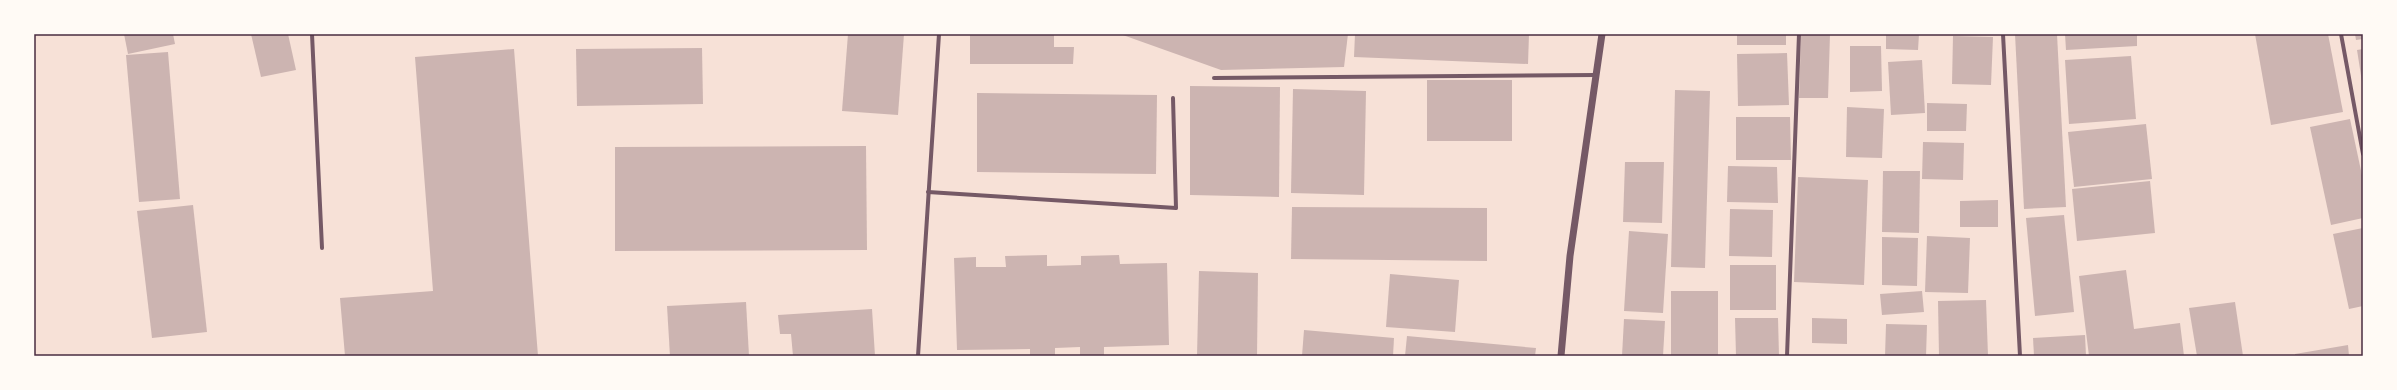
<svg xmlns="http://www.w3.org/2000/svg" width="2397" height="390" viewBox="0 0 2397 390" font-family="Arial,sans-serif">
<rect width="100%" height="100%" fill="#f7e1d7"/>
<!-- building -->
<g fill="#ccb4b1">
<path d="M124 34H173L175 44 128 54Z"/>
<path d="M251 34H288L296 70 261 77Z"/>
<path d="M848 34H904L898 115 842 111Z"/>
<path d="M970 34H1054V47H1074L1073 64H970Z"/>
<path d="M1120 34H1348L1344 67 1221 70Z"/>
<path d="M1355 34H1529L1528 64 1354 57Z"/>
<rect x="1737" y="34" width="49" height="11"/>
<path d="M1801 34H1830L1828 98H1799Z"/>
<path d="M1886 34H1919L1918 50 1886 49Z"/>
<path d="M2015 34H2057L2066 207 2024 209Z"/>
<path d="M2065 34H2137V46L2066 50Z"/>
<path d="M2255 34H2328L2343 112 2271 125Z"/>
<path d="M2355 34H2363V39L2356 40Z"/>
<path d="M1953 36 1993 37 1991 85 1952 84Z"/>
<path d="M1850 46H1881L1882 91 1850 92Z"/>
<path d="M702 48 703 104 577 106 576 49Z"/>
<path d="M514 49 538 356H345L340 298 433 291 415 57Z"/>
<path d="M2363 49V82H2362L2357 50Z"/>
<path d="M168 52 180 199 139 202 126 55Z"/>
<path d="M1787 53 1789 105 1738 106 1737 54Z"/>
<path d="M2131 56 2136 119 2069 124 2065 60Z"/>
<path d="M1922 60 1925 113 1891 115 1888 62Z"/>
<rect x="1427" y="80" width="85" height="61"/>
<path d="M1190 86 1280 87 1279 197 1190 195Z"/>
<path d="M1293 89 1366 91 1364 195 1291 193Z"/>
<path d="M1675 90 1710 91 1705 268 1671 267Z"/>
<path d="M977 93 1157 95 1156 174 977 172Z"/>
<path d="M1927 103 1967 104 1966 131H1927Z"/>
<path d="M1847 107 1884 109 1882 158 1846 157Z"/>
<path d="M1736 117H1790L1791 160H1736Z"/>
<path d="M2350 119 2363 180V218L2331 225 2310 127Z"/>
<path d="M2146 124 2152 179 2074 187 2068 132Z"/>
<path d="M1923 142 1964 143 1963 180 1922 179Z"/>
<path d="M866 146 867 250 615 251V147Z"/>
<path d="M1625 162H1664L1662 223 1623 222Z"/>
<path d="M1728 166 1777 167 1778 203 1727 202Z"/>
<path d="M1883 171H1920L1919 233 1882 232Z"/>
<path d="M1798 177 1868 180 1864 285 1794 282Z"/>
<path d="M2150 181 2155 233 2077 241 2072 189Z"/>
<path d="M1998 200V227H1960V201Z"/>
<path d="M193 205 207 332 152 338 137 211Z"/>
<path d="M1292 207 1487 208V261L1291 259Z"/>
<path d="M1730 209 1773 210 1772 257 1729 256Z"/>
<path d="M2064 215 2074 312 2035 316 2026 218Z"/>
<path d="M2363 228V306L2349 309 2333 234Z"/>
<path d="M1629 231 1668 234 1663 313 1624 311Z"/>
<path d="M1927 236 1970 238 1968 293 1925 292Z"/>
<path d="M1882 237 1918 238 1917 286 1882 285Z"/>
<path d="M1047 255V266L1081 265V256L1119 255 1120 264 1167 263 1169 345 1104 347V356H1080V347L1055 348V356H1030V349L957 350 954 258 976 257V267H1006L1005 256Z"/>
<rect x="1730" y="265" width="46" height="45"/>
<path d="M2126 270 2134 329 2180 323 2184 356H2089L2079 276Z"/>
<path d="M1199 271 1258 273 1257 356H1197Z"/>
<path d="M1390 274 1459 280 1455 332 1386 327Z"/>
<rect x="1671" y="291" width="47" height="65"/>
<path d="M1922 291 1924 312 1882 315 1880 294Z"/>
<path d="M1986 300 1988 356H1939L1938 301Z"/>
<path d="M746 302 749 356H670L667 306Z"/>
<path d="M2235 302 2243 356H2197L2189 308Z"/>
<path d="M872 309 875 356H793L791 334H780L778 315Z"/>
<path d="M1735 318H1778L1779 356H1736Z"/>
<path d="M1812 318 1847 319V344L1812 343Z"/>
<path d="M1624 319 1665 321 1663 356H1622Z"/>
<path d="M1886 324 1927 325 1926 356H1885Z"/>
<path d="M1304 330 1394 338 1393 356H1302Z"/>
<path d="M2085 335 2086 356H2034L2033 338Z"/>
<path d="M1407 336 1536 348 1535 356H1405Z"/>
<path d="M2348 345 2349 356H2295V354Z"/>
</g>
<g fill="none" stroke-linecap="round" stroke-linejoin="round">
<!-- minor -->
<g stroke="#755966" stroke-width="4">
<path d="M312 34 322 248"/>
<path d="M2003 34 2020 356"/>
<path d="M2341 34 2363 154"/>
<path d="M1214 78 1596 75"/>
<path d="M928 192 1176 208 1173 98"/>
<path d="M918 356 939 34"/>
<path d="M1787 356 1799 34"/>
</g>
<!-- tertiary -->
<path stroke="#755966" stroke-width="7" d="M1561 356 1570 256 1602 34"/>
</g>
<!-- border -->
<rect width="2397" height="390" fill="none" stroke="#fffaf5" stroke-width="70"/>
<rect x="35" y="35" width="2327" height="320" fill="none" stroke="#4a2c40" stroke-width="1.5"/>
</svg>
